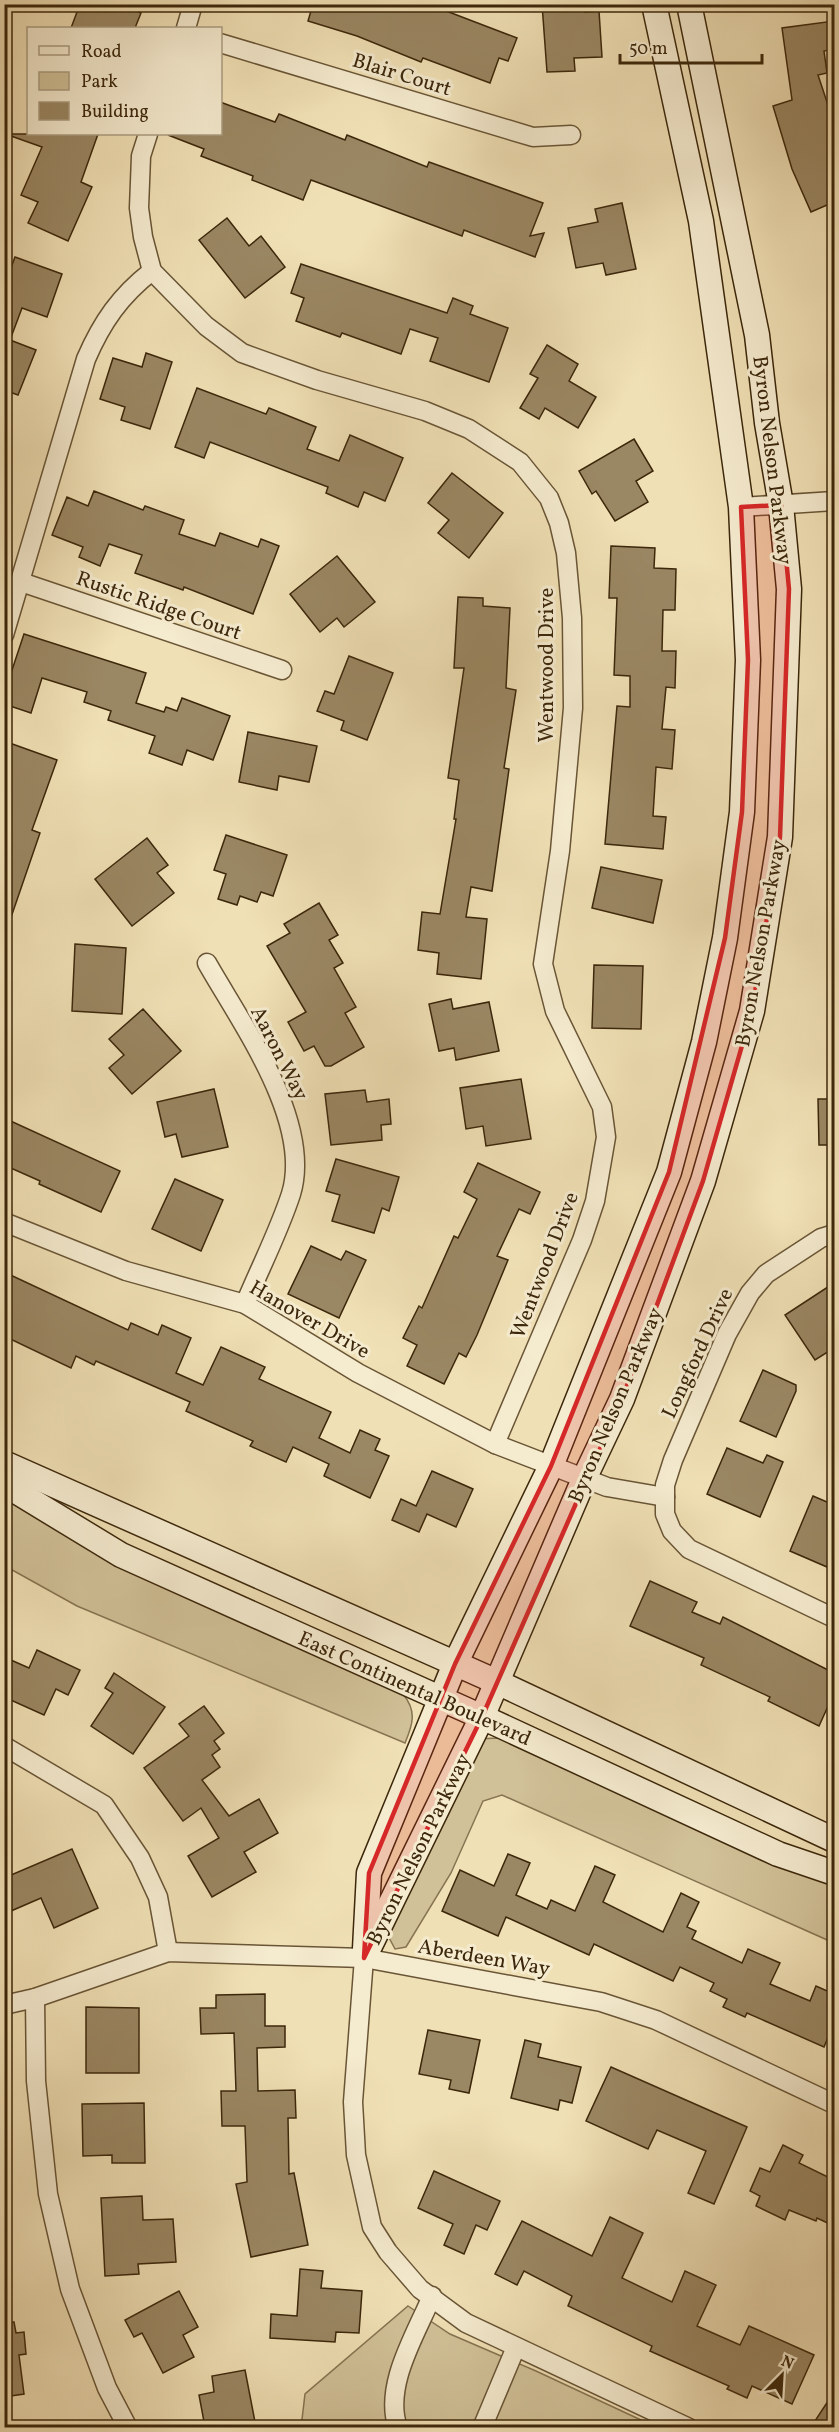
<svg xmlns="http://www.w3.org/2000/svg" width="839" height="2432" viewBox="0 0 839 2432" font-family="Vollkorn,serif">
<rect width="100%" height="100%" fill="#f0e0b5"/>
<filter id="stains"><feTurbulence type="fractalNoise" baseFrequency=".00333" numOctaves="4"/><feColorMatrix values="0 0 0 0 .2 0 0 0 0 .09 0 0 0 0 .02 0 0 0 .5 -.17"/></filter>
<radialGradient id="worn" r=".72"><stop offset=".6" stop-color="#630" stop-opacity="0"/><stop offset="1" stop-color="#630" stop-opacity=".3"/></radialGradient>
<!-- green -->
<g fill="#d1c198" stroke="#867452" stroke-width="1.5">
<path d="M4 1495 403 1694C417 1711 413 1724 405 1743L77 1606 5 1566Z"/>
<path d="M499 1738 744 1851 834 1883V1943L502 1795 483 1801 451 1873 406 1947 395 1949 386 1932 476 1739Z"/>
<path d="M408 2306 450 2334 536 2371 656 2427 301 2428 305 2394Z"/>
</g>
<!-- building -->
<g fill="#9a8763" stroke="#3c270b" stroke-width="1.5">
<path d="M80 4H119L141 13 135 28H71Z"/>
<path d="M313 4H428L517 38 508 61 499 58 490 83 423 58 421 62 357 36 308 21Z"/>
<path d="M542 4H585V12L599 11 602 57 574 58 575 71 547 72Z"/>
<path d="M834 21V49L824 51 827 73 818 75 834 123V202L811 212 792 169 773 106 792 100 782 28Z"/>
<path d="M220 102 275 122 279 114 345 140 347 135 427 167 429 162 543 203 530 236 544 233 535 257 464 230 462 236 311 180 303 200 252 180 253 176 201 156 204 149 168 135 220 134Z"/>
<path d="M12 134H98L81 182 92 187 68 241 28 223 38 202 21 195 42 147 11 136Z"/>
<path d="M622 203 636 269 606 275 603 263 576 268 568 228 598 222 595 209Z"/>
<path d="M227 218 249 246 261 236 285 267 245 298 199 240Z"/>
<path d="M15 257 62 274 47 317 22 308 10 340 36 350 18 395 4 390V286Z"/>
<path d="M301 264 447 313 453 298 473 306 470 314 508 328 489 382 430 361 438 338 410 329 401 354 342 333 340 337 296 321 304 298 291 293Z"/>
<path d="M547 345 578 364 569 381 596 397 578 428 545 408 539 419 520 408 538 378 530 374Z"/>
<path d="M146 353 172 362 150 429 121 420 125 407 100 399 113 358 142 367Z"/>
<path d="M197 388 266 414 269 408 316 427 307 449 339 461 350 435 403 458 385 501 364 492 358 507 326 493 328 487 210 442 204 458 175 447Z"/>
<path d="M634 439 653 471 636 481 648 502 615 521 596 491 592 494 579 471Z"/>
<path d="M452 473 503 513 469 558 438 533 449 520 428 503Z"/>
<path d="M94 491 143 510 145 506 184 520 179 534 215 546 220 533 258 547 261 539 279 546 253 614 184 587 183 590 135 573 142 555 109 544 100 566 79 557 83 547 52 535 67 497 88 506Z"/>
<path d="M611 546 655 548 654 568 676 569 675 610H663L662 651H676L675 688 666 687 662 729 675 730 672 769 656 767 653 816 666 817 663 849 605 844 617 706 630 707V676L614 675 617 598H609Z"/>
<path d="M337 556 375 602 344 627 337 618 320 632 290 594Z"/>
<path d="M458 597 483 598V606L510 608 506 688 516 690 504 768 509 769 492 891 471 887 466 917 487 919 481 979 437 974 439 953 418 950 422 912 440 914 456 819H454L459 780 448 778 464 668H454Z"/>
<path d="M24 634 146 673 136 703 164 712 166 707 177 711 182 698 230 716 213 760 187 750 182 765 149 753 155 736 108 720 111 711 84 702 87 692 42 678 31 713 4 704V694Z"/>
<path d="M349 656 393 673 367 740 341 730 344 721 317 711 325 691 334 694Z"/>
<path d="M248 732 317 746 309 782 279 776 277 790 239 782Z"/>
<path d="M4 741 57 760 32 830 40 833 7 929H4Z"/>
<path d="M226 835 287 855 273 896 261 892 257 902 240 896 237 905 218 899 226 874 214 870Z"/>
<path d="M147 838 168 865 157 873 174 893 132 926 95 879Z"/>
<path d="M601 867 662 880 653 923 592 908Z"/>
<path d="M319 903 338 935 329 940 343 963 334 968 356 1007 345 1013 364 1047 331 1066H325L314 1046 304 1051 288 1022 306 1012 267 946 290 933 284 924Z"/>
<path d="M75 944 126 948 122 1014 72 1011Z"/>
<path d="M594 965 643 966 641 1029 592 1028Z"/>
<path d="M451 999 453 1009 489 1002 499 1051 456 1060 454 1048 439 1051 429 1004Z"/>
<path d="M143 1009 181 1051 132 1094 109 1068 124 1055 109 1039Z"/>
<path d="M521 1079 531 1139 486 1146 483 1126 466 1129 460 1088Z"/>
<path d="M214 1089 228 1147 182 1157 176 1134 165 1137 157 1102Z"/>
<path d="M365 1090 367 1102 389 1099 391 1124 381 1125 382 1140 331 1145 325 1094Z"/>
<path d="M818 1099H834V1145H819Z"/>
<path d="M4 1118 120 1171 101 1212 39 1184 40 1181 4 1165Z"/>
<path d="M336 1159 399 1177 389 1211 382 1208 374 1233 332 1221 340 1195 326 1191Z"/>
<path d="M478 1163 540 1192 530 1214 519 1209 497 1256 508 1260 477 1335 466 1357 459 1353 444 1384 407 1366 417 1345 403 1338 419 1306 422 1308 454 1236 458 1238 477 1199 464 1192Z"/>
<path d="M175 1179 223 1200 201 1251 152 1229Z"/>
<path d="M311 1246 341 1260 346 1251 366 1260 339 1318 288 1294Z"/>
<path d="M4 1272 128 1330 131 1323 158 1335 162 1325 191 1338 176 1373 203 1385 221 1347 265 1367 259 1379 331 1412 319 1438 350 1453 360 1430 380 1439 375 1450 389 1456 370 1498 324 1476 329 1464 293 1447 286 1462 250 1446 253 1441 186 1411 190 1402 96 1361 94 1365 76 1356 71 1368 4 1336Z"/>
<path d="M834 1283V1348L815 1360 785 1315Z"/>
<path d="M763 1370 796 1385V1391L776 1437 740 1421Z"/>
<path d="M727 1448 763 1463 767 1455 783 1462 760 1517 707 1494Z"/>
<path d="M432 1471 473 1489 456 1527 427 1514 419 1532 392 1520 401 1499 416 1506Z"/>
<path d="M813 1496 834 1505V1570L790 1551Z"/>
<path d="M650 1581 697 1602 692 1612 720 1624 723 1617 834 1673V1693L819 1726 768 1701 770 1697 701 1665 704 1658 630 1626Z"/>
<path d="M37 1650 80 1670 68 1695 56 1689 44 1715 4 1697V1657L29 1668Z"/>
<path d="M114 1673 165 1707 133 1754 91 1726 113 1693 105 1688Z"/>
<path d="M204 1706 224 1733 214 1741 220 1749 212 1755 220 1767 202 1780 229 1816 259 1799 278 1833 244 1852 256 1872 212 1897 188 1856 219 1838 201 1808 183 1821 144 1768 189 1736 179 1724Z"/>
<path d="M72 1849 98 1908 54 1928 41 1898 4 1914V1878Z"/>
<path d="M508 1854 530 1863 516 1895 547 1909 551 1900 575 1911 595 1866 615 1875 603 1902 663 1932 681 1893 699 1902 687 1927 696 1931 692 1939 742 1963 748 1949 780 1963 770 1984 810 2001 816 1986 834 1994V2023L824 2047 747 2013 745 2017 723 2007 727 1999 710 1991 714 1983 680 1967 673 1981 594 1944 589 1955 506 1917 498 1936 442 1911 460 1870 494 1886Z"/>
<path d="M265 1994V2026H285V2047L257 2048 258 2091 295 2090 296 2118H288L289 2174 294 2173 308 2245 251 2257 236 2184 247 2182 245 2126H222L221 2091H236L234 2033 201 2034 200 2008H216V1995Z"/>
<path d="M86 2007 139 2008V2073H86Z"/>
<path d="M428 2030 480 2040 469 2093 449 2089 451 2080 419 2074Z"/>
<path d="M525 2040 541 2044 538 2057 581 2067 572 2103 560 2100 558 2110 511 2098Z"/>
<path d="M611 2067 747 2127 714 2204 688 2193 706 2151 657 2130 648 2149 586 2121Z"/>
<path d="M144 2103 145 2163H112V2155L83 2156 82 2104Z"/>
<path d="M783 2145 803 2155 799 2163 834 2180V2226L817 2218 816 2221 789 2210 785 2220 756 2206 760 2196 750 2191 760 2168 770 2172Z"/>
<path d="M434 2171 500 2201 487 2230 476 2225 464 2254 444 2245 453 2224 418 2208Z"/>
<path d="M142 2196 143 2220 173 2219 176 2262 138 2264 139 2274 105 2276 101 2198Z"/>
<path d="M610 2217 643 2233 622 2278 672 2302 685 2271 716 2285 697 2326 740 2345 749 2326 814 2355 792 2404 752 2386 747 2398 727 2389 729 2386 650 2351 652 2346 568 2306 572 2296 524 2271 517 2285 495 2274 522 2221 592 2256Z"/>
<path d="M300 2269 323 2271 321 2288 362 2291 359 2333 336 2332 335 2342 270 2338 271 2314 297 2316Z"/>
<path d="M179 2291 198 2327 183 2335 194 2357 163 2373 142 2333 134 2337 125 2320Z"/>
<path d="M4 2322H14L16 2333 24 2332 26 2354 19 2355 24 2394 4 2397Z"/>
<path d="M245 2370 256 2427H205L199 2395 214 2392 212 2376Z"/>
<path d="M834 2392V2427H811Z"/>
</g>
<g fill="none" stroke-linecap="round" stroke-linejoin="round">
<!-- street casing -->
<g stroke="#695536" stroke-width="21">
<g id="street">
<path d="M186 28 193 4"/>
<path d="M220 43 533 137 571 135"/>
<path d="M148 134 141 156 139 208 143 237 152 271 206 326 242 353 317 380 425 411 469 429 520 462 549 498 559 523 566 553 572 618 573 708 560 851 543 964 555 1011 602 1107 606 1137 595 1201 582 1240 495 1444"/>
<path d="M741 507 834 501"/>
<path d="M21 582 282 670"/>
<path d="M4 635 86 359C102 322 120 296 152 271"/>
<path d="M207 963C241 1023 313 1122 291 1194 279 1231 260 1268 245 1304"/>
<path d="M4 1222 126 1271 245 1304 358 1373 495 1444 607 1487 665 1497"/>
<path d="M834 1234 821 1238 766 1274 750 1293 727 1334 673 1460 665 1485V1514L672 1531 689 1549 834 1618"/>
<path d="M4 1746 104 1805 140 1858 158 1897 168 1952"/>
<path d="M364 1958 353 2102 356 2155 372 2227 388 2252 420 2289 466 2323 689 2428"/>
<path d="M35 1998 36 2081 48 2194 70 2289 107 2388 128 2428"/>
<path d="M4 2005 35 1998 168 1952 364 1958 601 2002 656 2020 834 2104"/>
<path d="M398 2428C383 2386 416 2334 432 2296"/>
<path d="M482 2428 516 2347"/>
</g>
</g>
<!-- secondary casing -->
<g stroke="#3c270b" stroke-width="27">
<g id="secondary">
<path d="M4 1463 497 1682 834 1840"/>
<path d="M4 1484 121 1555 482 1717 778 1854 834 1873"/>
<path d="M365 1949 369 1873 455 1664 551 1466 669 1172 704 1042 725 938 742 812 748 660 741 507 701 221 654 4"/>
<path d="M364 1958 482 1717 584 1479 622 1399 703 1181 752 1011 780 837 789 589 781 505 767 423 757 335 689 4"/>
</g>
</g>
<!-- street -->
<use href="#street" stroke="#f5ebcf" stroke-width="18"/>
<!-- secondary -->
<use href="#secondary" stroke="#f5ebcf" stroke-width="24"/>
</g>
<!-- marked area -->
<path fill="#d62828" fill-opacity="0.2" stroke="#d62828" stroke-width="4.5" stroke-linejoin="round" d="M781 505 789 589 780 837 752 1011 703 1181 622 1399 482 1717 364 1958 369 1873 455 1664 551 1466 669 1172 725 938 742 812 748 660 741 507Z"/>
<g text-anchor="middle" stroke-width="6" stroke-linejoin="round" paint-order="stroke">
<!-- street labels -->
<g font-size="21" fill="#3c270b" stroke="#f5ebcf">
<text transform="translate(402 74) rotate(17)" y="7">Blair Court</text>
<text transform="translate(773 460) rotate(83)" y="7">Byron Nelson Parkway</text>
<text transform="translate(159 605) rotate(19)" y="7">Rustic Ridge Court</text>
<text transform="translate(546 665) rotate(-90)" y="7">Wentwood Drive</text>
<text transform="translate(760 943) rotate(-80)" y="7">Byron Nelson Parkway</text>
<text transform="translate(280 1053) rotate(63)" y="7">Aaron Way</text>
<text transform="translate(544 1265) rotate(-69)" y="7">Wentwood Drive</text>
<text transform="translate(310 1319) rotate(30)" y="7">Hanover Drive</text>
<text transform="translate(697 1353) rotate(-65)" y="7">Longford Drive</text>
<text transform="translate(615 1405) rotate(-67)" y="7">Byron Nelson Parkway</text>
<text transform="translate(415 1688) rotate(24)" y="7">East Continental Boulevard</text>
<text transform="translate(418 1849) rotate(-64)" y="7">Byron Nelson Parkway</text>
<text transform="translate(484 1957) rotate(10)" y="7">Aberdeen Way</text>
</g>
</g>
<!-- margin -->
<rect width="839" height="2432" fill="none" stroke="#f0e0b5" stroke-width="24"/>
<rect x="6" y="6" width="827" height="2420" fill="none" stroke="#3c270b" stroke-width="3"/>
<rect x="12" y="12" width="815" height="2408" fill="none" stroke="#3c270b" stroke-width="1.5"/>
<!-- legend -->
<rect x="27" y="27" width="195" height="108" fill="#f5ebcf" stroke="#ab9d81" stroke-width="1.5"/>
<rect x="39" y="46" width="30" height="9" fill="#f5ebcf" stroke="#ab9d81" stroke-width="1.5"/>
<text x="81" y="57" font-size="18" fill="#3c270b">Road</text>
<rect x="39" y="72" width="30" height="18" fill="#d1c198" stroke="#ab9d81" stroke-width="1.5"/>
<text x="81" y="87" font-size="18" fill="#3c270b">Park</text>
<rect x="39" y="102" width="30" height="18" fill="#9a8763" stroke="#ab9d81" stroke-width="1.5"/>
<text x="81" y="117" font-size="18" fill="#3c270b">Building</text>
<!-- north arrow -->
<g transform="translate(782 2375) rotate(24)" stroke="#f5ebcf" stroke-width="4.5" paint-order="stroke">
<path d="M0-4.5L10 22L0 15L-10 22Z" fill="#3c270b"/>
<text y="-9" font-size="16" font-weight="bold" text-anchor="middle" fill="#3c270b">N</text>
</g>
<!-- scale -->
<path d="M620 54v9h142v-9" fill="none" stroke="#3c270b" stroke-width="3"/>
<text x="629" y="54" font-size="18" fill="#3c270b" stroke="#f5ebcf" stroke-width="4.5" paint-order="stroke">50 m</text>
<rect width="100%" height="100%" filter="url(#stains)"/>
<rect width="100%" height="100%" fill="url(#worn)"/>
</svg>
